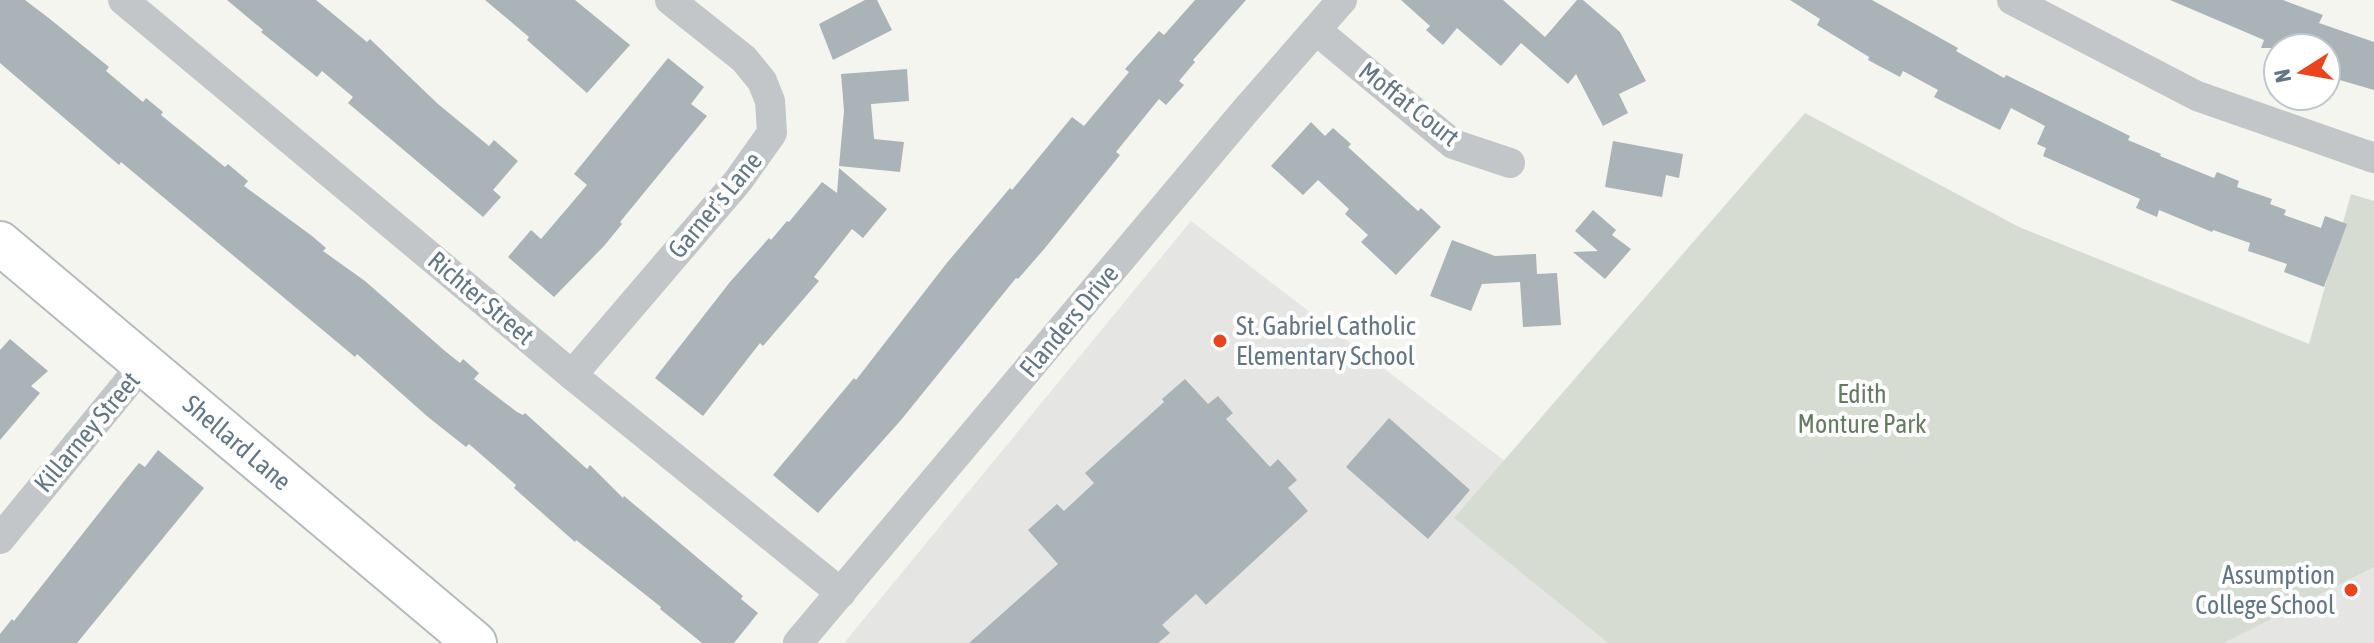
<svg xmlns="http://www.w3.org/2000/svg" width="2374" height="643" viewBox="0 0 2374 643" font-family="'Asap Condensed',sans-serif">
<rect width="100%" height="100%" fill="#f5f5f0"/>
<!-- built -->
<g fill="#e5e6e4">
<path d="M1191 221 1505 461 1455 518 1608 643H844Z"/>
<path d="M2374 567V643H2224L2282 613Z"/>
</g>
<!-- green -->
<path fill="#d6dcd1" d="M1805 113 2019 227 2309 344 2351 194 2374 201V567L2224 643H1608L1454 518Z"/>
<!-- building -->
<g fill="#aab3b7">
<path d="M0 0H25L50 19 109 67 106 71 143 102 146 98 163 112 161 115 225 167 228 164 248 181 244 186 312 236 326 248 323 251 365 281 445 351 460 363 463 359 479 373 474 379 517 412 523 415 525 413 587 469 590 465 623 498 624 496 743 596 741 599 758 613 734 643H702L660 609 661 607 576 540 575 542 514 488 516 485 469 444 466 447 428 417 357 354 355 357 121 162 119 165 0 63Z"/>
<path d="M227 0H316L367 42 370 39 438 104 489 146 494 140 518 161 493 190 501 197 483 217 348 103 353 97 322 71 317 77 261 32 263 30Z"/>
<path d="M485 0H575L630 45 587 93 527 40 529 37Z"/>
<path d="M865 0H877L892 30 833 60 819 24Z"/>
<path d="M1195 0H1246L1193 60 1195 62 1179 81 1184 85 1166 105 1159 99 1116 152 1120 155 1045 248 1018 279 1016 278 901 420 818 513 773 475 854 378 856 380 946 264 1010 188 1012 190 1072 117 1084 126 1129 72 1125 69 1159 31 1164 35Z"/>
<path d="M1401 0H1503L1545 37 1577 0H1583L1620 32 1646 81 1619 94 1628 113 1603 126 1576 74 1568 84 1521 43 1501 66 1457 28 1443 45 1426 30 1430 26Z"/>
<path d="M1790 0H1872L1958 48 1956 51 2004 78 2006 75 2130 136 2128 140 2161 154 2160 156 2214 178 2217 172 2239 181 2237 187 2272 199 2270 204 2286 210 2284 215 2321 228 2325 216 2347 224 2324 287 2284 272 2287 264 2248 251 2250 243 2213 230 2212 232 2159 210 2157 217 2136 208 2140 199 2043 156 2046 148 2037 144 2045 126 2011 108 2000 130 1934 97 1938 90 1903 71 1900 77 1868 60 1869 57 1817 25 1820 19Z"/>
<path d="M2170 0H2283L2323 15 2319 23 2374 42V90L2326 76V48H2261L2264 40Z"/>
<path d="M668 58 704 87 691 104 707 116 620 222 622 224 604 246 554 297 508 257 531 230 541 239 587 185 574 174Z"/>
<path d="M907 69 909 101 871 104 874 139 904 142 900 172 839 166 844 111 841 74Z"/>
<path d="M1311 122 1325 136 1333 128 1351 144 1348 147 1418 211 1421 208 1441 227 1396 275 1361 242 1368 235 1345 214 1349 209 1318 180 1303 195 1271 166Z"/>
<path d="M1613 141 1683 154 1679 178 1666 175 1662 197 1605 187Z"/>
<path d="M839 168 887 209 863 238 852 229 814 277 819 281 763 346 760 343 703 416 655 378 730 282 769 238 771 240 787 221 789 222 822 182 837 193Z"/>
<path d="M1593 210 1616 230 1612 235 1631 249 1605 279 1573 252 1598 251 1575 231Z"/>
<path d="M1452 240 1495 256 1536 254 1537 274 1557 273 1561 325 1523 327 1520 282 1482 284 1471 311 1430 296Z"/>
<path d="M10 339 48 371 31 386 40 393 0 440V350Z"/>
<path d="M1185 379 1208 404 1218 396 1233 413 1226 419 1270 467 1278 459 1297 480 1288 488 1308 511 1206 605 1196 594 1162 625 1170 633 1158 643H969L1058 564 1028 530 1057 504 1064 511 1094 483 1085 473 1164 402 1162 399Z"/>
<path d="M1389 418 1470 490 1428 539 1346 467Z"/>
<path d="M158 450 204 488 77 643H0V634L12 619 14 621 125 480 139 463 145 467Z"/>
</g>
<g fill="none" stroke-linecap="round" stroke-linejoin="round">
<!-- secondary casing -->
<g stroke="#b4babe" stroke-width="46">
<g id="secondary">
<path id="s1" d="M0 243 475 643"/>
</g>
</g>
<!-- street -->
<g stroke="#c2c6c9" stroke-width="30">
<path d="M123 0 572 375 841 593"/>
<path d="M2012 0 2197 96 2374 158"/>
<path d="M1316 30 1453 144 1510 163"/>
<path d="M572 375 738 181 772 133 770 101 762 81 744 59 670 0"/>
<path d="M0 539 144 363"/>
<path d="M798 643 1246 110 1342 0"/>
</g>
<!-- secondary -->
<use href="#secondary" stroke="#fff" stroke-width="42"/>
</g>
<!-- markers -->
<g fill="#e8441d" stroke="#fff" stroke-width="3">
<circle cx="1220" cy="341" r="8"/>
<circle cx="2351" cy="590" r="8"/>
</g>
<g text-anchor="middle" stroke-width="8" stroke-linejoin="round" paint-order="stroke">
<!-- street labels -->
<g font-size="26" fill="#637683" stroke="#fff">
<text transform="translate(1409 104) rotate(38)" y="9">Moffat Court</text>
<text transform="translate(715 205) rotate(-50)" y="9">Garner's Lane</text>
<text transform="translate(481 298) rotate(40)" y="9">Richter Street</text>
<text transform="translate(1069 321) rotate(-50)" y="9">Flanders Drive</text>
<text transform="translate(87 432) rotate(-50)" y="9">Killarney Street</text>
<text dy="9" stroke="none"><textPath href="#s1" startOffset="310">Shellard Lane</textPath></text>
</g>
<!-- poi labels -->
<g font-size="26" fill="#637683" stroke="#fff" text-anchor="start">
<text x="1236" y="335">St. Gabriel Catholic<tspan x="1236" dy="30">Elementary School</tspan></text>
<text x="2335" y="584" text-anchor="end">Assumption<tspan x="2335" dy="30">College School</tspan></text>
</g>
<!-- park labels -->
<g font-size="26" fill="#677a62" stroke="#fff">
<text x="1862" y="403">Edith<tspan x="1862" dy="30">Monture Park</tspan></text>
</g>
</g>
<!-- north arrow -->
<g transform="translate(2302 72) rotate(259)"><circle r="38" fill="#ffffff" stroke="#c1c8cd" stroke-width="2"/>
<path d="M0-6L14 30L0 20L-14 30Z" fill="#e8441d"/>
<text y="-12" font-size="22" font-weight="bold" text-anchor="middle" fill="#637683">N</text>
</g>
</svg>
